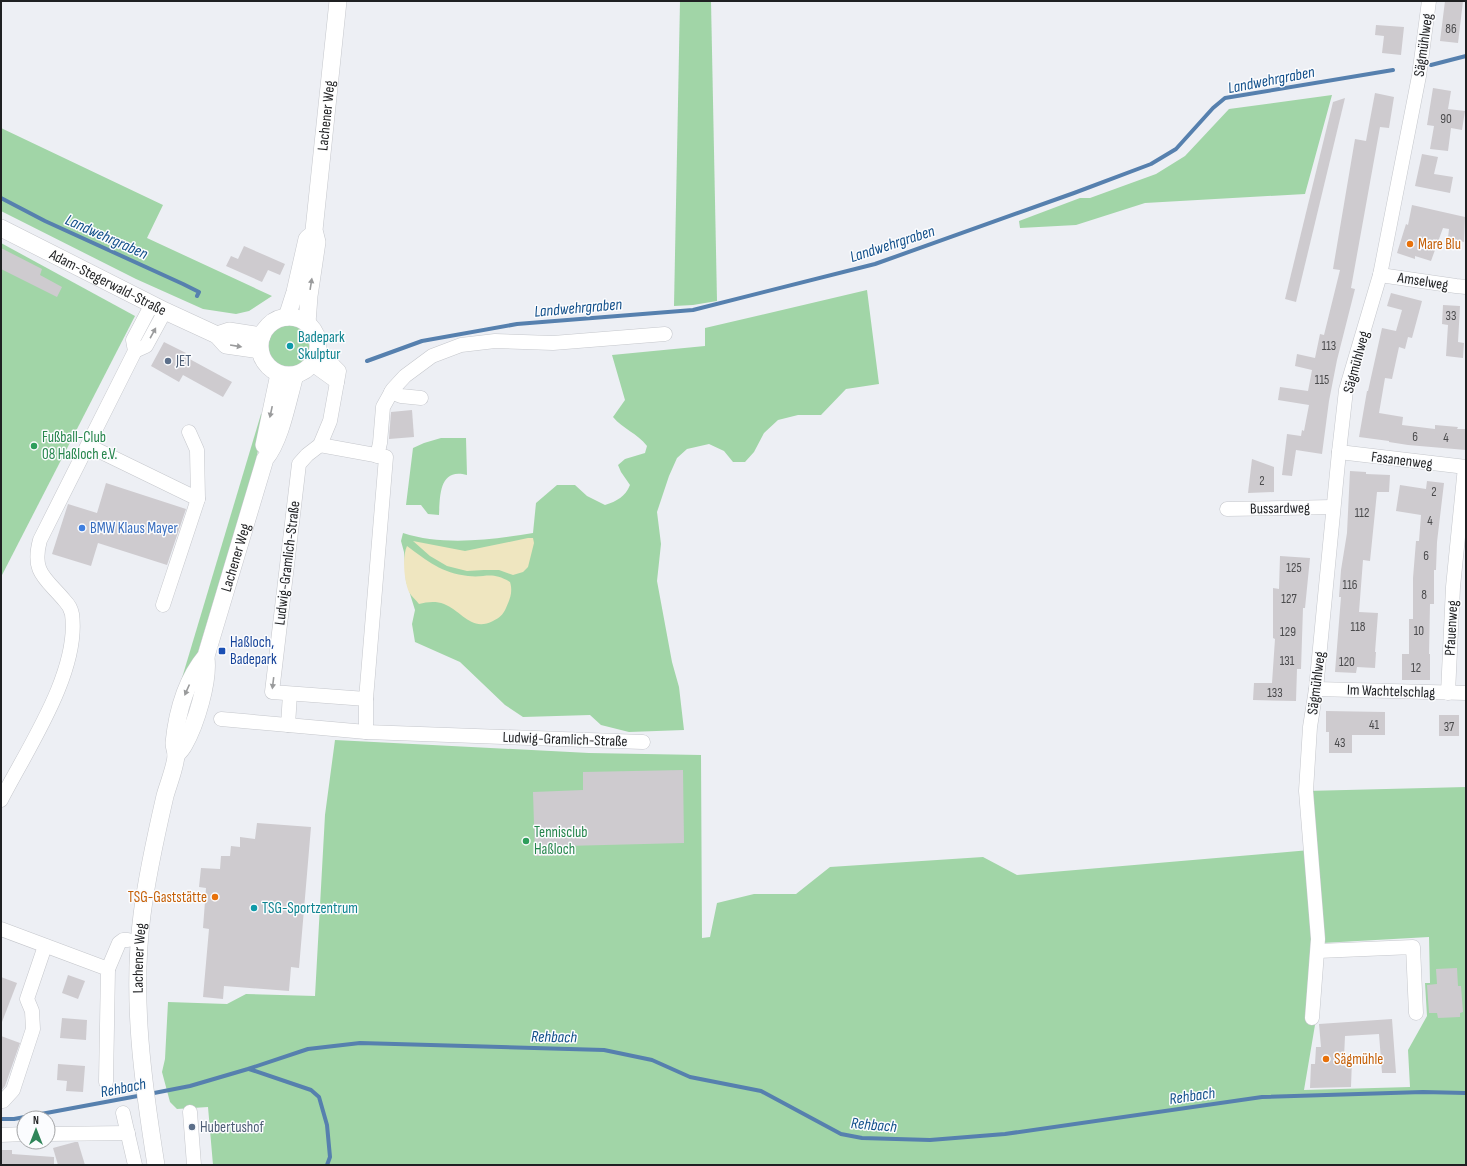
<svg xmlns="http://www.w3.org/2000/svg" width="1467" height="1166" viewBox="0 0 1467 1166" font-family="'Sofia Sans Condensed',sans-serif">
<rect width="100%" height="100%" fill="#edeff4"/>
<!-- green -->
<g fill="#a1d5a7" fill-rule="evenodd">
<path d="M680 1H711L717 301 693 305 674 306Z"/>
<path d="M1332 95 1305 194 1145 203 1076 225 1020 228 1019 221 1080 198H1090L1156 174 1185 156 1229 109Z"/>
<path d="M1 128 163 205 147 238 272 296 249 311 236 314 203 309 136 279 1 211Z"/>
<path d="M1 243 135 316 1 577Z"/>
<path d="M867 290 879 384 846 389 821 415H798L778 420 764 433 754 452 745 462H733L724 451 709 444 687 449 677 458 669 476 657 512 661 544 657 581 672 662 679 687 684 730 629 732 601 725 590 715 523 717 505 705 460 662 415 642 412 624 415 610 406 581 404 552 401 541 403 533C443 546 491 540 533 533L536 503 557 485H575L587 496 605 505C617 501 625 497 630 485L621 472 618 465 625 459 645 453 647 446C637 433 623 429 613 417L625 400 612 355 705 346V328Z"/>
<circle cx="289" cy="347" r="22"/>
<path d="M261 414 265 416 256 460 193 669 176 698Z"/>
<path d="M441 438H466L467 475C439 467 440 496 439 515L428 514 421 505H406L413 448 424 443Z"/>
<path d="M335 740 589 753 701 755 702 938 710 937 717 903 754 894H796L830 867 983 857 1017 875 1310 850 1306 791 1466 787V1165H213L208 1107 177 1109 170 1102 162 1072 165 1059 168 1002 227 1004 246 994 315 996 325 815ZM1429 937 1430 983H1425L1427 1016 1408 1050 1410 1087 1304 1090 1316 1019 1322 943Z"/>
</g>
<!-- sand -->
<g fill="#efe6c0">
<path d="M528 538H533L534 543 528 567 523 572 513 575 499 570H484L467 571 447 566 430 556 413 541 465 551Z"/>
<path d="M407 546C427 561 442 573 468 576 487 578 491 571 510 582 513 592 510 599 506 608 503 615 499 618 493 621 471 632 462 611 444 604 436 601 427 602 419 604 416 600 411 596 409 592 404 581 402 556 407 546Z"/>
</g>
<g fill="none" stroke-linecap="round" stroke-linejoin="round">
<!-- stream -->
<g stroke="#5680ae" stroke-width="4">
<path d="M1431 65 1466 56"/>
<path d="M1 198 45 221 183 284 199 292 197 296"/>
<path d="M367 361 422 341 517 324 693 310 875 264 1074 193 1151 164 1176 149 1213 108 1225 98 1393 70"/>
<path d="M249 1069 311 1090 319 1097 327 1125 330 1157 327 1165"/>
<path d="M149 1094 190 1086 248 1069 308 1049 360 1043 604 1050 652 1060 690 1077 761 1091 841 1134 862 1138 930 1140 1005 1134 1262 1097 1423 1092 1466 1093"/>
<path d="M1 1119H14L143 1095"/>
</g>
</g>
<!-- building -->
<g fill="#cecbcf">
<path d="M1445 1H1463L1458 43 1440 41Z"/>
<path d="M1376 25 1404 27 1401 55 1382 53 1384 36 1375 35Z"/>
<path d="M1433 88 1451 91 1448 109 1465 111 1462 130 1451 128 1448 151 1430 149 1434 126 1427 125Z"/>
<path d="M1375 93 1394 97 1389 128 1380 127 1351 288 1355 289 1337 360 1329 401 1322 454 1296 450 1292 476 1282 475 1287 434 1301 436 1302 430 1304 431 1309 405 1278 400 1280 387 1308 391 1312 370 1295 366 1297 354 1315 358 1320 334 1324 335 1340 270 1333 269 1355 139 1366 141Z"/>
<path d="M1345 98 1296 302 1285 299 1333 102Z"/>
<path d="M1422 154 1438 157 1434 174 1453 177 1450 193 1415 186Z"/>
<path d="M1412 205 1465 217 1464 242 1448 238 1449 229 1443 228 1431 261 1415 256V259L1397 253 1406 224 1408 225Z"/>
<path d="M244 246 285 264 280 275 268 270 262 282 226 266 231 256 238 259Z"/>
<path d="M1 248 42 269 40 275 62 287 57 297 1 269Z"/>
<path d="M1391 293 1422 301 1412 338 1408 337 1405 349 1399 347 1392 379 1385 378 1379 413 1403 417 1402 425 1435 429V425L1458 427 1457 429H1466V450L1408 445 1389 442V441L1359 437 1367 391H1368L1382 328 1396 331 1402 310 1387 306Z"/>
<path d="M1443 305 1460 306 1458 342 1464 343 1463 358 1446 356 1448 325 1442 324Z"/>
<path d="M164 342 186 353 184 356 232 382 223 397 183 375 179 382 151 366Z"/>
<path d="M412 410 414 437 389 439 391 412Z"/>
<path d="M1252 459 1274 467V492L1248 493Z"/>
<path d="M1350 471 1366 472V474L1390 475 1389 492H1377L1370 561 1363 560 1359 612 1378 613 1375 652H1376L1375 668 1357 667 1356 673 1335 672 1341 597H1339L1341 570 1347 533Z"/>
<path d="M1427 481 1444 483 1437 542 1436 570H1434V604H1430L1429 654H1430V680H1402V654H1409V619H1413V578L1416 541H1419L1421 515 1396 511 1400 485 1426 489Z"/>
<path d="M106 483 186 509 167 565 98 543 91 566 52 554 68 504 97 513Z"/>
<path d="M1280 556 1310 558 1305 608H1303L1301 669H1297L1296 701 1253 700 1254 683H1272L1275 639 1273 638V588L1279 589Z"/>
<path d="M1326 711 1385 712V735H1352V753H1329V732H1326Z"/>
<rect x="1439" y="715" width="20" height="21"/>
<path d="M683 770 684 843 565 846 566 855 535 856 533 792 583 790V772Z"/>
<path d="M257 823 311 827 299 968 291 967 289 991 224 986 223 999 203 997 209 929 203 928 206 888 199 887 201 868 220 869 221 856H230L231 846 240 847V837L255 839Z"/>
<path d="M1457 968 1458 986H1461L1463 1012 1460 1013V1017L1438 1018 1437 1013H1429L1427 985 1437 984 1436 969Z"/>
<path d="M68 975 85 981 78 999 62 993Z"/>
<path d="M1 977 17 983 2 1022H1Z"/>
<path d="M62 1018 87 1020 86 1040 60 1038Z"/>
<path d="M1392 1019 1396 1073H1382L1379 1034 1345 1036 1344 1058 1352 1059 1351 1087 1310 1088 1311 1064H1315L1316 1047H1321L1319 1024Z"/>
<path d="M1 1036 20 1043 5 1086 1 1091Z"/>
<path d="M58 1064 85 1066 83 1092 66 1091 67 1081 57 1080Z"/>
<path d="M75 1142H78L85 1165H58L53 1148Z"/>
<path d="M1 1150H12V1154L54 1157V1165H1Z"/>
</g>
<g fill="none" stroke-linecap="round" stroke-linejoin="round">
<!-- minor casing -->
<g stroke="#c5c7cc" stroke-width="15">
<g id="minor">
<path d="M1380 275 1456 286 1466 287"/>
<path d="M318 350 339 371 330 421 320 445 307 455 299 464 272 692 366 699"/>
<path d="M135 351 146 346 165 311"/>
<path d="M312 364 337 382"/>
<path d="M391 392 401 396 421 398"/>
<path d="M320 445 386 457 366 699V732"/>
<path d="M89 446 198 499"/>
<path d="M1339 452 1466 467"/>
<path d="M377 456 380 443 383 407 393 389 405 376 432 356 461 345 495 341 553 343 665 334"/>
<path d="M1227 509 1333 507"/>
<path d="M163 605 198 499 197 450 189 432"/>
<path d="M1316 689 1466 693"/>
<path d="M1448 693 1453 587 1465 467"/>
<path d="M221 719 366 732 643 742"/>
<path d="M288 725 290 694"/>
<path d="M1 800C27 749 80 672 72 614 71 609 68 604 65 601 46 578 31 573 40 540L135 351 133 340 152 304"/>
<path d="M1 929 108 969 106 1082"/>
<path d="M1318 951 1413 947 1416 1013"/>
<path d="M108 969 119 943 123 940H128"/>
<path d="M1312 1018 1318 939 1306 791 1310 727 1316 689 1339 452 1346 390 1380 275 1419 76 1429 1"/>
<path d="M1 1101H3L13 1090 33 1029 32 1011 27 999 45 946"/>
<path d="M190 1112 194 1165"/>
<path d="M123 1113 135 1165"/>
<path d="M48 1134 128 1133"/>
<path d="M1 1135 24 1134"/>
</g>
</g>
<!-- major casing -->
<g stroke="#c5c7cc" stroke-width="18">
<g id="major">
<path id="s1" d="M1 228 165 311 217 335 226 345 260 350"/>
<circle cx="289" cy="346" r="29"/>
<path d="M287 317 295 292 307 239 309 237"/>
<path id="s2" d="M307 323 309 296 317 242 314 230 338 1"/>
<path d="M217 335 229 331 262 336"/>
<path d="M264 445 279 374"/>
<path d="M176 755C179 752 182 749 184 745 196 724 209 681 206 658"/>
<path id="s3" d="M156 1165C143 1083 131 998 142 915 147 875 156 835 165 796 168 785 176 765 176 755 176 751 174 747 174 743 177 713 186 680 206 656L265 459C281 440 288 399 295 375"/>
</g>
</g>
<!-- minor -->
<use href="#minor" stroke="#fff" stroke-width="14"/>
<!-- major -->
<use href="#major" stroke="#fff" stroke-width="17"/>
</g>
<!-- one-way arrows -->
<defs><path id="oneway-solid" d="M-6-.8H1V-3.2L6.5 0L1 3.2V.8H-6Z"/></defs>
<g fill="#9a9b9c">
<use href="#oneway-solid" transform="translate(311 284) rotate(-81)"/>
<use href="#oneway-solid" transform="translate(153 333) rotate(-61)"/>
<use href="#oneway-solid" transform="translate(236 346) rotate(9)"/>
<use href="#oneway-solid" transform="translate(271 412) rotate(102)"/>
<use href="#oneway-solid" transform="translate(273 683) rotate(97)"/>
<use href="#oneway-solid" transform="translate(187 690) rotate(114)"/>
</g>
<!-- markers -->
<g fill="#e8710a" stroke="#fbfcfe" stroke-width="1.5">
<circle cx="1410" cy="244" r="4"/>
<circle cx="215" cy="897" r="4"/>
<circle cx="1326" cy="1059" r="4"/>
</g>
<g fill="#0f9aa8" stroke="#fbfcfe" stroke-width="1.5">
<circle cx="290" cy="346" r="4"/>
<circle cx="254" cy="908" r="4"/>
</g>
<g fill="#5c6f8a" stroke="#fbfcfe" stroke-width="1.5">
<circle cx="168" cy="361" r="4"/>
<circle cx="192" cy="1127" r="4"/>
</g>
<g fill="#2e9e5b" stroke="#fbfcfe" stroke-width="1.5">
<circle cx="34" cy="446" r="4"/>
<circle cx="526" cy="841" r="4"/>
</g>
<circle fill="#3f7fe0" stroke="#fbfcfe" stroke-width="1.5" cx="82" cy="528" r="4"/>
<rect fill="#1a4fb4" stroke="#fbfcfe" stroke-width="1.5" x="218" y="647" width="8" height="8" rx="2"/>
<g text-anchor="middle" stroke-width="3" stroke-linejoin="round" paint-order="stroke">
<!-- number labels -->
<g font-size="13" fill="#4b4b4d">
<text x="1451" y="33">86</text>
<text x="1446" y="123">90</text>
<text x="1451" y="320">33</text>
<text x="1329" y="350">113</text>
<text x="1322" y="384">115</text>
<text x="1415" y="441">6</text>
<text x="1446" y="442">4</text>
<text x="1262" y="485">2</text>
<text x="1434" y="496">2</text>
<text x="1362" y="517">112</text>
<text x="1430" y="525">4</text>
<text x="1426" y="560">6</text>
<text x="1294" y="572">125</text>
<text x="1350" y="589">116</text>
<text x="1424" y="599">8</text>
<text x="1289" y="603">127</text>
<text x="1358" y="631">118</text>
<text x="1419" y="635">10</text>
<text x="1288" y="636">129</text>
<text x="1287" y="665">131</text>
<text x="1347" y="666">120</text>
<text x="1416" y="672">12</text>
<text x="1275" y="697">133</text>
<text x="1374" y="729">41</text>
<text x="1449" y="731">37</text>
<text x="1340" y="747">43</text>
</g>
<!-- street labels -->
<g font-size="15" fill="#1f2022" stroke="#fbfcfe">
<text transform="translate(1423 45) rotate(-82)" y="5">Sägmühlweg</text>
<text dy="5" stroke="none"><textPath href="#s2" startOffset="209">Lachener Weg</textPath></text>
<text transform="translate(1423 281) rotate(9)" y="5">Amselweg</text>
<text dy="5" stroke="none"><textPath href="#s1" startOffset="120">Adam-Stegerwald-Straße</textPath></text>
<text transform="translate(1356 362) rotate(-75)" y="5">Sägmühlweg</text>
<text transform="translate(1402 460) rotate(7)" y="5">Fasanenweg</text>
<text transform="translate(1280 508) rotate(-1)" y="5">Bussardweg</text>
<text dy="5" stroke="none"><textPath href="#s3" startOffset="624">Lachener Weg</textPath></text>
<text transform="translate(287 563) rotate(-83)" y="5">Ludwig-Gramlich-Straße</text>
<text transform="translate(1451 628) rotate(-87)" y="5">Pfauenweg</text>
<text transform="translate(1316 683) rotate(-83)" y="5">Sägmühlweg</text>
<text transform="translate(1391 691) rotate(2)" y="5">Im Wachtelschlag</text>
<text transform="translate(565 739) rotate(2)" y="5">Ludwig-Gramlich-Straße</text>
<text dy="5" stroke="none"><textPath href="#s3" startOffset="208">Lachener Weg</textPath></text>
</g>
<!-- food labels -->
<g font-size="15" fill="#c56008" stroke="#fbfcfe" text-anchor="start">
<text x="1418" y="249">Mare Blu</text>
<text x="207" y="902" text-anchor="end">TSG-Gaststätte</text>
<text x="1334" y="1064">Sägmühle</text>
</g>
<!-- culture labels -->
<g font-size="15" fill="#0d838f" stroke="#fbfcfe" text-anchor="start">
<text x="298" y="342">Badepark<tspan x="298" dy="17">Skulptur</tspan></text>
<text x="262" y="913">TSG-Sportzentrum</text>
</g>
<!-- service labels -->
<g font-size="15" fill="#4e5e75" stroke="#fbfcfe" text-anchor="start">
<text x="176" y="366">JET</text>
<text x="200" y="1132">Hubertushof</text>
</g>
<!-- leisure labels -->
<g font-size="15" fill="#27864d" stroke="#fbfcfe" text-anchor="start">
<text x="42" y="442">Fußball-Club<tspan x="42" dy="17">08 Haßloch e.V.</tspan></text>
<text x="534" y="837">Tennisclub<tspan x="534" dy="17">Haßloch</tspan></text>
</g>
<!-- shop labels -->
<g font-size="15" fill="#366cbe" stroke="#fbfcfe" text-anchor="start">
<text x="90" y="533">BMW Klaus Mayer</text>
</g>
<!-- transit labels -->
<g font-size="15" fill="#164399" stroke="#fbfcfe" text-anchor="start">
<text x="230" y="647">Haßloch,<tspan x="230" dy="17">Badepark</tspan></text>
</g>
<!-- water labels -->
<g font-size="16" font-style="italic" fill="#114f8a" stroke="#fbfcfe">
<text transform="translate(1271 79) rotate(-11)" y="6">Landwehrgraben</text>
<text transform="translate(107 236) rotate(24)" y="6">Landwehrgraben</text>
<text transform="translate(892 243) rotate(-18)" y="6">Landwehrgraben</text>
<text transform="translate(578 307) rotate(-5)" y="6">Landwehrgraben</text>
<text transform="translate(554 1036) rotate(1)" y="6">Rehbach</text>
<text transform="translate(123 1087) rotate(-11)" y="6">Rehbach</text>
<text transform="translate(1192 1095) rotate(-8)" y="6">Rehbach</text>
<text transform="translate(874 1124) rotate(5)" y="6">Rehbach</text>
</g>
</g>
<!-- border -->
<rect width="1467" height="1166" fill="none" stroke="#1f2022" stroke-width="4"/>
<!-- north arrow -->
<g transform="translate(36 1130)"><circle r="19" fill="#fbfcfe" stroke="#a3a4a6"/>
<path d="M0-3L7 15L0 10L-7 15Z" fill="#2f8559"/>
<text y="-6" font-size="11" font-weight="bold" text-anchor="middle" fill="#1f2022">N</text>
</g>
</svg>
